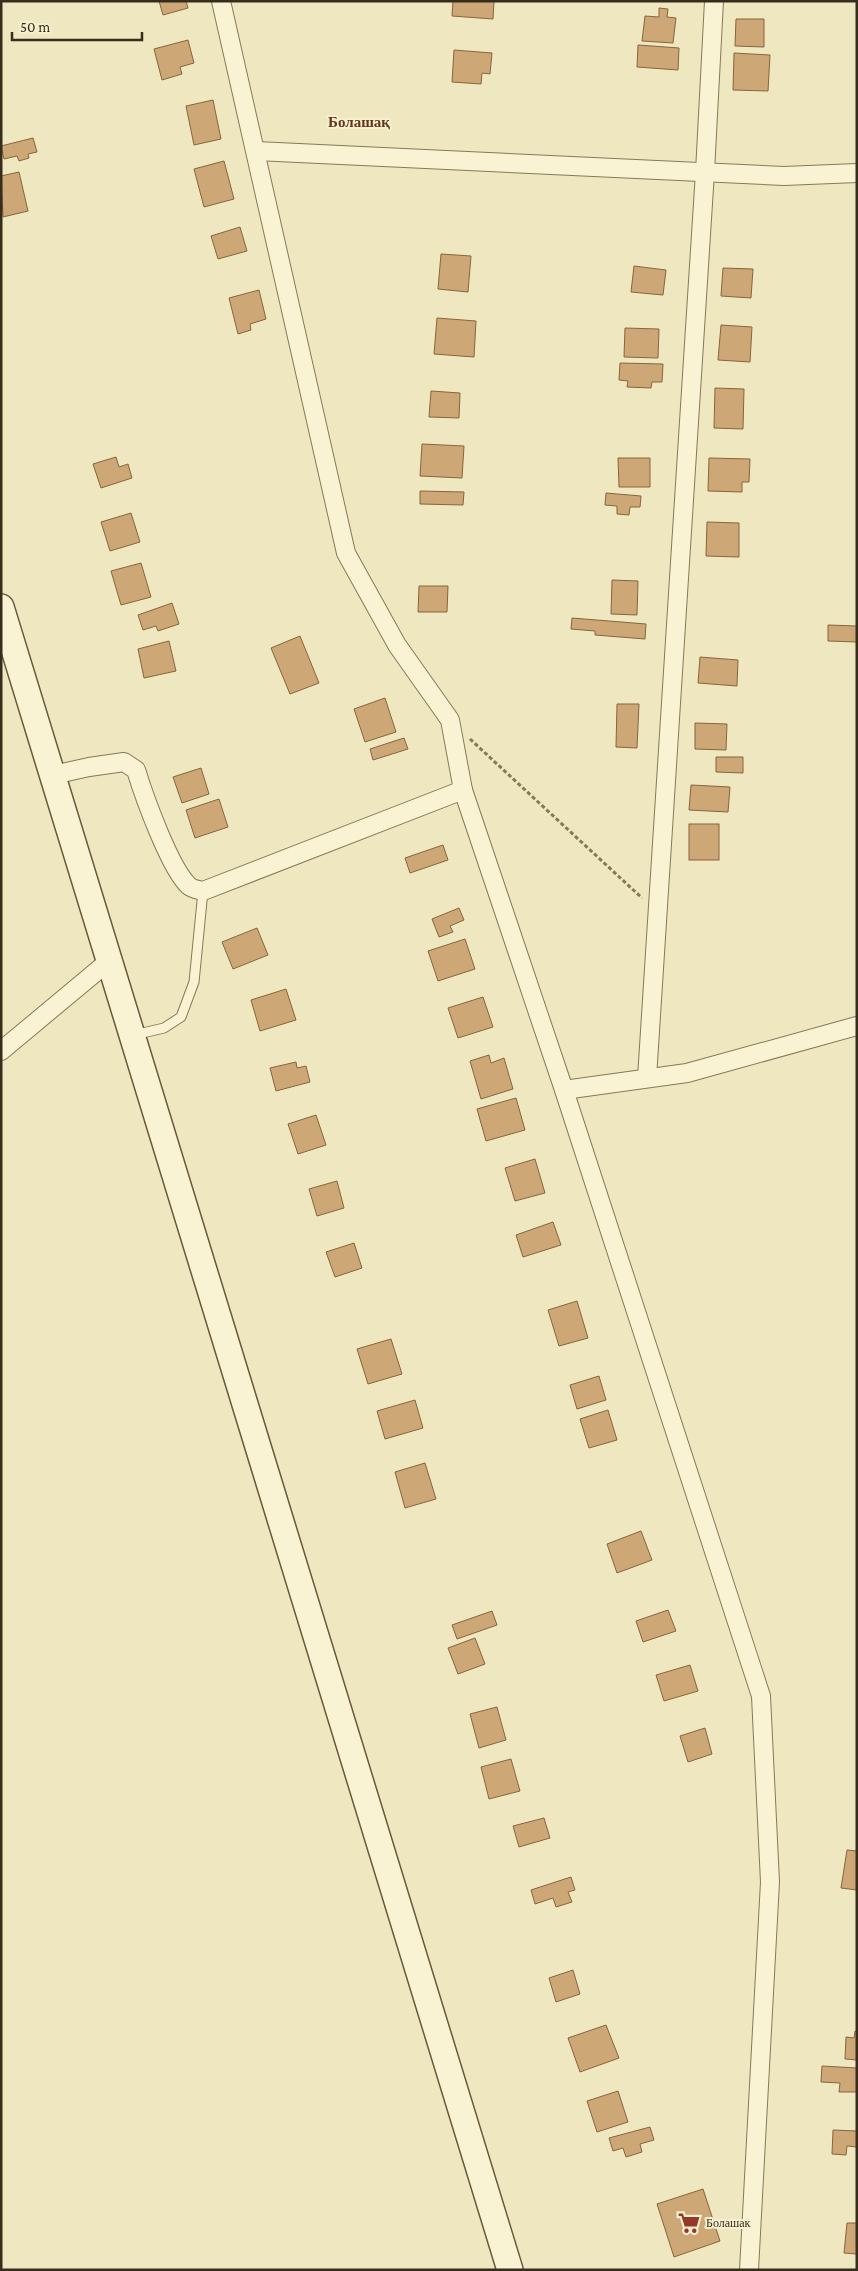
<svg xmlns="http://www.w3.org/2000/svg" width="858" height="2271" viewBox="0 0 858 2271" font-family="'Crimson Pro',serif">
<rect width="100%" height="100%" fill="#eee7c0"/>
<!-- building -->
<g fill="#cda775" stroke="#87653d">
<path d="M159 1H186L188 8 163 15Z"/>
<path d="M453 1H494L493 19 452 16Z"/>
<path d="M659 8 668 9 667 17 676 18 673 43 642 41 645 16 659 17Z"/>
<path d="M736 19H764V47L735 46Z"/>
<path d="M188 40 194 63 180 67 182 74 162 80 154 49Z"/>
<path d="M638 45 679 48 678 70 637 67Z"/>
<path d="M454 50 492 53 490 74 482 73 481 84 452 82Z"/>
<path d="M734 53 770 55 768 91 733 90Z"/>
<path d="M213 100 221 139 194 145 186 106Z"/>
<path d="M33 138 37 152 28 154 29 158 19 161 17 156 4 159 1 146Z"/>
<path d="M224 161 234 199 204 207 194 169Z"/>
<path d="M19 172 28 211 3 217 1 176Z"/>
<path d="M240 227 247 251 218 259 211 236Z"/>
<path d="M441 254 471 256 468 292 438 289Z"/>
<path d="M634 266 666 270 663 295 631 292Z"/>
<path d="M723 268 753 269 751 298 721 296Z"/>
<path d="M259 290 266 319 250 324 251 330 238 334 229 298Z"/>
<path d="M437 318 476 321 474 357 434 354Z"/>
<path d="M721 325 752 327 750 362 718 360Z"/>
<path d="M625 328 659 329 658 358 624 357Z"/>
<path d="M620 363 663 364 662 382H652L651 388 627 387 628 381 619 380Z"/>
<path d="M715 388 744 389 743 429 714 428Z"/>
<path d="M431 391 460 393 459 418 429 417Z"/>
<path d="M422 444 464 446 462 478 420 476Z"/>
<path d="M116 457 119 467 128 464 132 478 101 488 93 464Z"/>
<path d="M618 458H650V487H619Z"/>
<path d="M709 458 750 459 749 482H742V492L708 491Z"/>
<path d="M420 491 464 492 463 505 420 504Z"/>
<path d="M606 493 641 496 640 507H630L629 515 617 514V506L605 505Z"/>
<path d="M131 513 140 542 110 551 101 522Z"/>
<path d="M707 522 739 523V557L706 556Z"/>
<path d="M141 563 151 597 121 605 111 571Z"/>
<path d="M612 580 638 581 637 615 611 614Z"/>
<path d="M419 586H448L447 612H418Z"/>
<path d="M172 603 179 624 158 631 156 626 143 630 138 615Z"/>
<path d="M572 618 646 624 645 639 595 635V631L571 629Z"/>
<path d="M828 625 857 626V642L828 641Z"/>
<path d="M300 636 319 683 290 694 271 648Z"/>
<path d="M169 641 176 671 144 678 138 649Z"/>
<path d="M700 657 738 660 737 686 698 683Z"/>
<path d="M385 698 396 732 365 742 354 709Z"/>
<path d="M617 704H639L637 748 616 747Z"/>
<path d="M695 723 727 724 726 750 695 749Z"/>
<path d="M404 738 408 749 373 760 370 749Z"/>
<path d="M716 757H743V773L716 772Z"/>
<path d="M201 768 209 794 182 803 173 777Z"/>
<path d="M691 785 730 787 728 812 689 810Z"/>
<path d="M219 799 228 827 195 838 186 810Z"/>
<rect x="689" y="824" width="30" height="36"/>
<path d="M443 845 448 860 410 873 405 858Z"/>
<path d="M459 908 464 920 450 926 453 932 439 937 432 919Z"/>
<path d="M257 928 268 955 233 969 222 942Z"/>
<path d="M465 939 475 969 438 981 428 951Z"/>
<path d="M286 989 296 1020 260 1031 251 1000Z"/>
<path d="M483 997 493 1027 458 1038 448 1008Z"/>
<path d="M489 1055 491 1063 504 1058 513 1089 481 1099 470 1061Z"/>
<path d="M296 1062 297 1068 306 1066 310 1082 276 1091 270 1068Z"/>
<path d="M516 1098 525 1130 486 1141 477 1109Z"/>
<path d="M316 1115 326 1145 298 1154 288 1124Z"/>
<path d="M535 1159 545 1193 515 1201 505 1168Z"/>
<path d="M337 1181 344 1208 317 1216 309 1189Z"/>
<path d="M553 1222 561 1245 523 1257 516 1235Z"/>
<path d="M354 1243 362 1268 335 1277 326 1252Z"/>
<path d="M577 1301 588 1338 559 1346 548 1310Z"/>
<path d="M391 1339 402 1374 368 1384 357 1349Z"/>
<path d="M599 1376 606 1400 577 1409 570 1385Z"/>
<path d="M415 1400 423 1428 385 1439 377 1411Z"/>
<path d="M608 1410 617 1440 589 1448 580 1419Z"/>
<path d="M425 1463 436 1499 405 1508 395 1472Z"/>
<path d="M641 1531 652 1560 617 1573 607 1544Z"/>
<path d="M668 1610 676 1631 643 1642 636 1621Z"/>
<path d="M492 1611 497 1625 457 1639 452 1625Z"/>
<path d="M475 1638 485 1664 458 1674 448 1648Z"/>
<path d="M690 1665 698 1691 664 1701 656 1675Z"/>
<path d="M497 1707 506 1740 479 1748 470 1714Z"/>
<path d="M705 1728 712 1754 688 1762 680 1736Z"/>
<path d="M511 1759 520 1791 489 1799 481 1767Z"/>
<path d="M544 1818 550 1838 519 1847 513 1826Z"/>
<path d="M847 1850 857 1851V1890L841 1888Z"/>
<path d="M571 1877 575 1890 568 1892 572 1902 556 1907 553 1898 535 1904 531 1890Z"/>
<path d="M573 1970 580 1994 556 2002 549 1978Z"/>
<path d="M606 2025 619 2058 580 2072 568 2038Z"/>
<path d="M855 2031 857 2032V2060L845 2059 846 2037 854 2038Z"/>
<path d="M822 2066 857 2068V2092H839L840 2083 821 2082Z"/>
<path d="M618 2091 628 2122 597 2132 587 2101Z"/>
<path d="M650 2127 654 2140 640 2144 642 2152 626 2157 623 2148 613 2151 609 2138Z"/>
<path d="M833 2130 857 2131V2147L847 2146 846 2155 832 2154Z"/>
<path d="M703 2189 720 2241 674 2257 657 2204Z"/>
<path d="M847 2223H857V2254L844 2253Z"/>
</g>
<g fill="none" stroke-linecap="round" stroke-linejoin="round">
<!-- service casing -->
<g stroke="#877858" stroke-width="11">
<path id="service" d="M134 1035 164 1028 181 1017 194 982 203 891"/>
</g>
<!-- minor casing -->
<g stroke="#877858" stroke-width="20">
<g id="minor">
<path d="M221 1 346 553 397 645 450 720 463 790 564 1090 761 1696 770 1882 749 2270"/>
<path d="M256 151 784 176 857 173"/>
<path d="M53 775 89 767 124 762 136 770C144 796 170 869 189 886 192 889 199 890 203 891L463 790"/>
<path d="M1 1051 109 961"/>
<path d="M647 1078 705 172 714 1"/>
<path d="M564 1090 687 1073 857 1026"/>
</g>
</g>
<!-- secondary casing -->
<g stroke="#69593b" stroke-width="28">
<path id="secondary" d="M1 607 510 2270"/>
</g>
<!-- path -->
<path stroke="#877858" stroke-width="3" stroke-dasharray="4 2.5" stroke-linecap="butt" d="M470 739 642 898"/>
<!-- service -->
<use href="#service" stroke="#f9f3d3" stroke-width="9"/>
<!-- minor -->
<use href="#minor" stroke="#f9f3d3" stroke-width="18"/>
<!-- secondary -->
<use href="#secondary" stroke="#f9f3d3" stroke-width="25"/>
</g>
<!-- icons -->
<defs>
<g id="supermarket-bare" transform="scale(1.725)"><path d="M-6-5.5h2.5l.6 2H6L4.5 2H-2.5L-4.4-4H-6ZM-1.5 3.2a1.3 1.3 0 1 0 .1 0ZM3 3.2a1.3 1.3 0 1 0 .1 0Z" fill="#973727" stroke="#f6f0cf" stroke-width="2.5" paint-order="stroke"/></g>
</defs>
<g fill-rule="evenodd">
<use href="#supermarket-bare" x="689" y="2223"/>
</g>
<g text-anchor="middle" stroke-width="4" stroke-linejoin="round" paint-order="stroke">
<!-- poi labels -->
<g font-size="12" fill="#372d1c" stroke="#f6f0cf" text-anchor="start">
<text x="706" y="2227">Болашак</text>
</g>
<!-- quarter labels -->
<g font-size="15" font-weight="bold" fill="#64351b" stroke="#f6f0cf">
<text x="359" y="127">Болашақ</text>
</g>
</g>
<!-- border -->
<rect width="858" height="2271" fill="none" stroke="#372d1c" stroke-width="5"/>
<!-- scale -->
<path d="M12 32v8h130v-8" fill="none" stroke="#372d1c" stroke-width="2.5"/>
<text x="20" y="32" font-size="15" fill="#372d1c" stroke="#f6f0cf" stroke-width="4" paint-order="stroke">50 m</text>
</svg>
